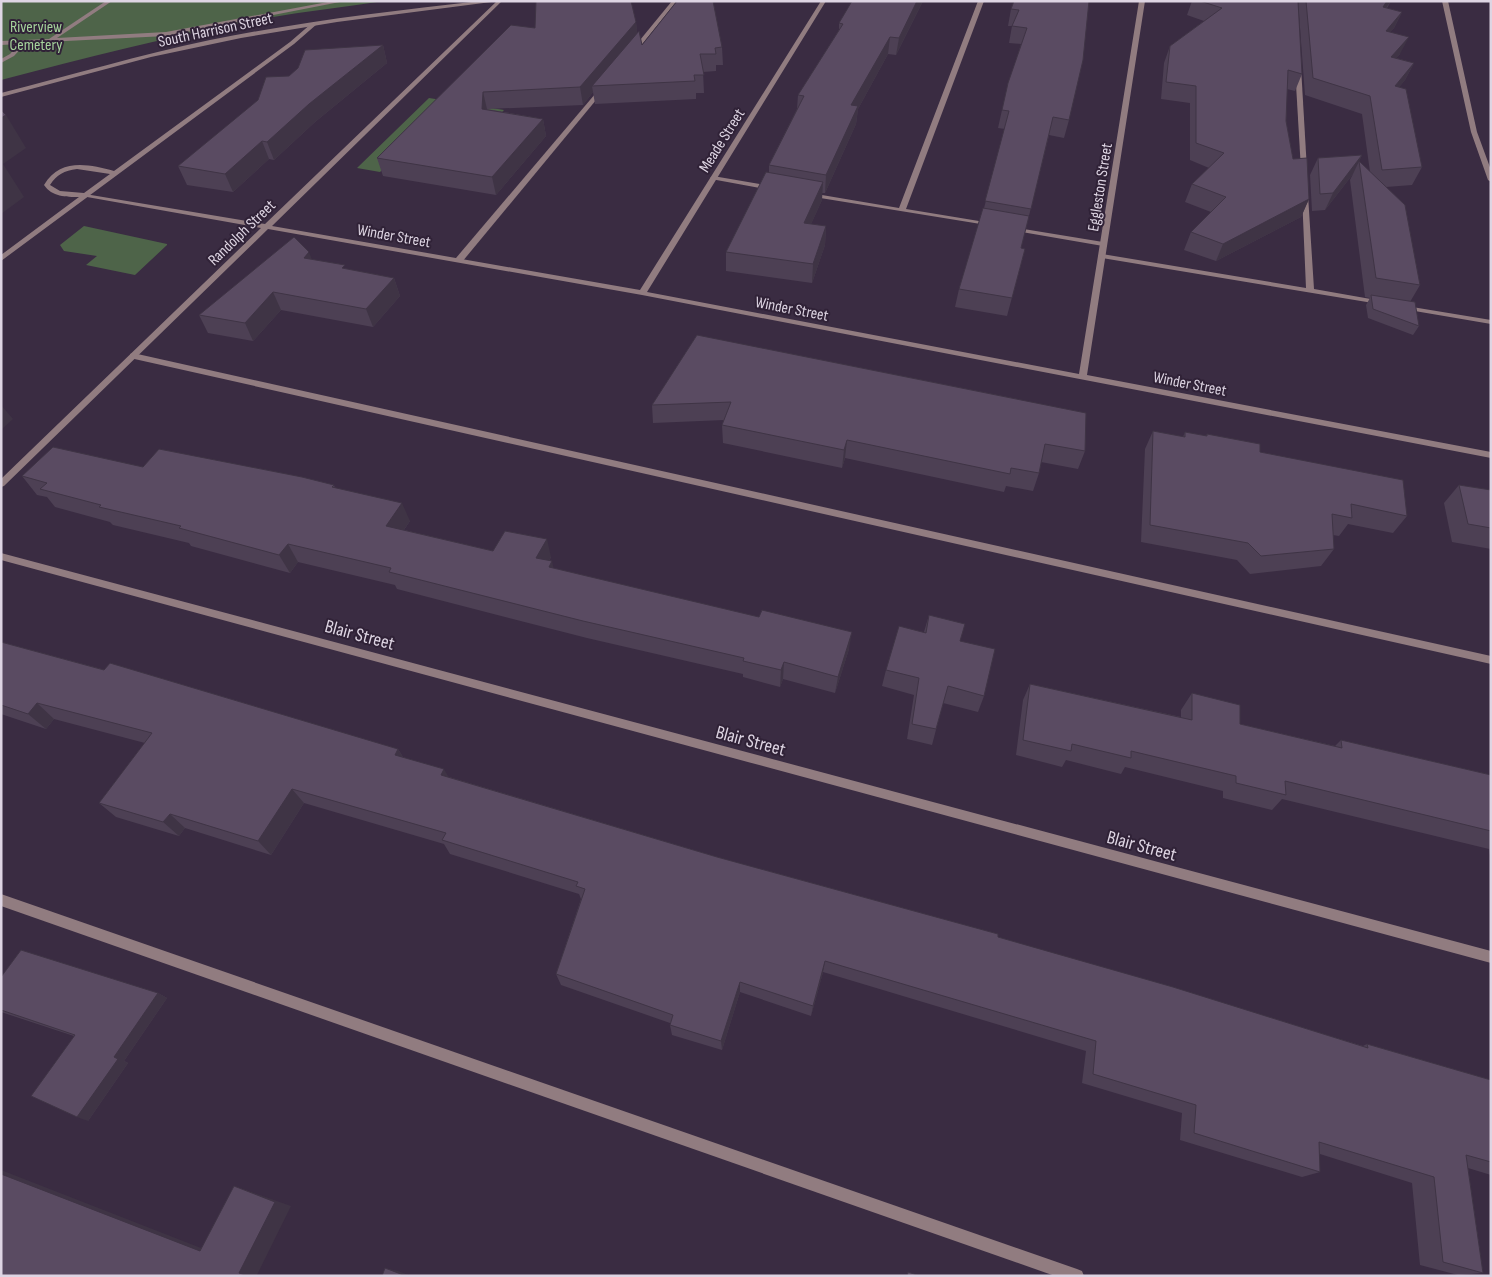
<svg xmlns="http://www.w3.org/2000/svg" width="1492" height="1277" viewBox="0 0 1492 1277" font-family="'Sofia Sans Condensed',sans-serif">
<rect width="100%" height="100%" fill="#3a2c42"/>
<!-- green -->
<g fill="#4e6449">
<path d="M1 1H384C345 7 306 11 267 18 178 34 89 57 1 80Z"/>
<path d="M429 98 504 110 465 153 408 144 380 172 357 168Z"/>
<path d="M84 226 167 244V245L135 275 86 265 97 256 64 251 60 245Z"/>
</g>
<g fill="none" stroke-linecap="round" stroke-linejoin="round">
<!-- service -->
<g fill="#917c80" fill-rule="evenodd">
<path d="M106 1H112L57 38 166 32 333 1H345L166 36 26 43 14 56 1 63V59L10 54 19 44 1 45V41L49 39Z"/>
<path d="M672 1H677L635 53H631V51Z"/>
<path d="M978 1H984L906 209 991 223 994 225 993 226 808 196V194L810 193 899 208Z"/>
<path d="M312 23 317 24 294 44 1 261V255L79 197C66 197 52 197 44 185 60 158 88 164 114 171L290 42ZM77 169 110 174 84 193 60 191 50 185C57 174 64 171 77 169Z"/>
<path d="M1298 65 1301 67 1307 170 1304 172 1301 170 1295 67Z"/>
<path d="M601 87 606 88 462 262H456V258Z"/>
<path d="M713 176 771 186 774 188 771 190 711 179 710 178Z"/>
<path d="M1305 193 1308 195 1314 289 1382 301H1385V305L1102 258 1098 256 1102 254 1306 288 1302 195Z"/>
<path d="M1012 227 1103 242 1107 244 1103 246 1010 230 1009 229Z"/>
<path d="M1400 305 1491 320V324L1403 309 1399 307Z"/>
<path d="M133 353 1491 656V664L130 358V354Z"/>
<path d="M1 894 1077 1269 1082 1271 1084 1276H1055L1 906Z"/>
</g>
<!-- minor -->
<g fill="#917c80" fill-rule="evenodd">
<path d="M497 1H502L272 226 640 290 821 1H826L647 292 1079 374 1139 1H1145L1087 375 1491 452V458L642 295 268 229 4 486 1 487V479L261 228 87 197 85 196V194L265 224Z"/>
<path d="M1442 1H1448L1477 132 1491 170V182L1488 180 1471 132Z"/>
<path d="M1 553 1491 951V963L1 560Z"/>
</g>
<!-- tertiary -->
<path fill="#917c80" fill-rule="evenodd" d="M480 1H499L337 22 241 38 151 57 1 97V93C71 75 140 55 210 40 299 22 390 11 480 1Z"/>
</g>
<!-- wall -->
<g fill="#4d4054">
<path d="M923 1 896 55 888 54 858 109 856 124 825 193H822V200L811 224 826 226 825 245 812 283 726 271V252L769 173V165L797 109 798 95 839 30V23Z"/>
<path d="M1014 1 1069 120 1064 138 1049 135 1021 248 1025 249 1007 316 955 307 959 289 984 208 1005 129 998 128 1002 110 1021 44 1009 43 1012 26H1008L1011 9Z"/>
<path d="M1192 1H1298L1302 74 1295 91 1287 89 1286 121 1293 159 1309 199 1301 217 1216 261 1184 250 1191 232 1211 212 1185 202 1192 184 1209 168 1190 160V103L1161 99 1164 63 1170 46 1204 21 1187 15Z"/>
<path d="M1298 1H1391L1387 8 1402 12 1394 28 1390 32 1400 54 1396 58 1414 63 1405 80 1399 87 1422 167 1412 185 1386 187 1420 285 1410 302 1419 326 1413 335 1368 318 1366 305 1370 298 1365 297 1350 180 1353 174 1325 210 1312 211 1310 175 1318 158 1362 155 1359 161 1370 172 1362 114 1305 95Z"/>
<path d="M636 22 637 33 642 45 722 47 723 65H716V71L703 72 704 93H696V99L595 104 593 92 583 105 487 109 543 119 546 136 496 195 383 176 377 158 535 28Z"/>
<path d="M383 45 387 63 315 122 274 160 269 159 233 192 187 185 178 166 289 76Z"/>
<path d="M313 260 346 269 394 278 400 296 373 327 281 310 253 341 208 333 199 315Z"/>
<path d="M697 335 1085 451 1078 469 1041 462 1039 473 1033 491 1006 486 1004 492 845 458 842 468 723 443 722 425 724 420 653 423 652 405Z"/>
<path d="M1153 431 1183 437 1185 432 1206 436 1207 434 1260 452 1407 516 1393 533 1348 524 1339 536 1333 535 1334 549 1321 566 1250 574 1237 560 1141 542 1145 449Z"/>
<path d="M143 467 334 485 335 488 410 521 404 530 493 551 551 557 549 561 553 568 849 649 835 693 783 679 780 687 743 677V674L587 638 397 589 395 585 298 562 290 573 191 546 189 543 113 525 110 522 55 507 47 497 37 495 22 476Z"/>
<path d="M1459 485 1491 490V549L1452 542 1444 503Z"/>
<path d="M929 615 960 641 984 696 978 712 943 703 932 745 907 739 914 695 882 686 886 670 924 632Z"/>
<path d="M1 642 398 749 403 757 449 777 717 857 998 937 1363 1046 1367 1044 1491 1080V1175L1468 1168 1483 1273 1458 1275 1420 1265 1412 1183 1320 1154V1172L1302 1177 1180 1140 1182 1113 1082 1083 1086 1051 823 972 811 1016 740 992 722 1050 672 1035 670 1025V1023L561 985 556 974 581 899 579 894 450 854 444 844 304 803 271 855 185 828 179 836 116 817 99 803 145 743 54 719 46 729 1 714Z"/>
<path d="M1030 684 1181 717V710L1192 693 1240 724 1335 746 1341 740 1491 775V863L1489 849 1282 799 1272 810 1223 798V791L1125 767 1121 774 1066 760 1062 767 1016 755 1023 700Z"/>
<path d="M1 977 158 993 167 998 124 1061 128 1063 88 1121 74 1036 1 1012Z"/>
</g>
<!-- shaded-wall -->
<g fill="#3f3445">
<path d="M917 1H923L896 55 899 38Z"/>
<path d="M1387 1H1391L1375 23 1383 7Z"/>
<path d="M1402 12 1394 28 1377 48 1386 31Z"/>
<path d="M636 22 638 39 592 86 593 92 583 105 580 87Z"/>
<path d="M890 37 888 54 858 109 856 124 825 193 826 175 851 105Z"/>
<path d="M1409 37 1400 54 1383 73 1391 57Z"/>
<path d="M383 45 387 63 315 122 274 160 267 142 309 104Z"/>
<path d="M1414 63 1405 80 1386 103 1395 86Z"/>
<path d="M483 92 487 109 486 126 482 109Z"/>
<path d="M6 115 26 148 3 164 24 197 1 214V118Z"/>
<path d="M543 119 546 136 496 195 492 177Z"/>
<path d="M262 141 269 159 233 192 225 174Z"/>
<path d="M1362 155 1353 174 1325 210 1333 193Z"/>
<path d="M823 182 822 200 803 242 804 223Z"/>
<path d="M1309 199 1301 217 1216 261 1223 244Z"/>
<path d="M826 226 825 245 812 283 813 264Z"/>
<path d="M309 252 316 270 304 258Z"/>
<path d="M394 278 400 296 373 327 366 309Z"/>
<path d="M273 292 281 310 253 341 245 323Z"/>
<path d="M1 405 13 419 1 430Z"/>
<path d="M847 440 845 458 842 468 844 450Z"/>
<path d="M402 503 410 521 394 544 386 526Z"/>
<path d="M547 539 551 557 541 576 536 558Z"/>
<path d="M288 544 298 562 290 573 279 555Z"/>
<path d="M552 561 556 579 549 567Z"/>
<path d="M852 632 849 649 835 693 838 677Z"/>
<path d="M784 662 783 679 780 687 781 670Z"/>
<path d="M37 703 54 719 46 729 28 714Z"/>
<path d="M398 749 407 764 395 755Z"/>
<path d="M444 769 452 783 441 775Z"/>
<path d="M292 789 304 803 271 855 258 841Z"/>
<path d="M170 814 185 828 179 836 163 822Z"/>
<path d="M825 961 823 972 811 1016 813 1006Z"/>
<path d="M740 982V992L722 1050 721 1041Z"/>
<path d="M158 993 167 998 124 1061 128 1063 88 1121 77 1117 114 1057Z"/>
<path d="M1 1170 219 1255 200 1251 1 1174Z"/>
<path d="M234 1186 251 1192 291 1206 257 1275 258 1276H248L239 1273Z"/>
<path d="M385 1268 398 1271 411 1276H406Z"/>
</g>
<!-- building -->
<g fill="#5a4b62" stroke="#3f3445">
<path d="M536 1H631L636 22 580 87 483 92 482 109 543 119 492 177 377 158 511 25 535 28Z"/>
<path d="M677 1H713L722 47 715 48 716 54H700L704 75H694L695 81 592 86 639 31 642 45Z"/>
<path d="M852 1H917L899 38 890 37 851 105 858 106 826 175 769 165 804 96 798 95 843 24 839 23Z"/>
<path d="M1014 1H1089L1083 60 1069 120 1053 117 1031 209 985 201 1009 111 1002 110 1008 83 1027 28 1012 26 1019 10 1011 9Z"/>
<path d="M1200 1H1298L1302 74 1288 70 1286 121 1293 159 1307 158 1309 199 1223 244 1191 232 1226 197 1192 184 1224 153 1196 143V86L1166 82 1170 46 1222 8Z"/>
<path d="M1306 1H1387L1383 7 1402 12 1386 31 1409 37 1391 57 1414 63 1395 86 1406 89 1422 167 1382 170 1370 96 1313 78Z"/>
<path d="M383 45 309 104 267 142 262 141 225 174 178 166 258 100 266 77 289 76 298 68 305 50Z"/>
<path d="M1 110 6 115 1 118Z"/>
<path d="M1362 155 1333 193 1320 194 1318 158Z"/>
<path d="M1359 161 1405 205 1420 285 1376 278Z"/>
<path d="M766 172 823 182 804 223 826 226 813 264 726 252Z"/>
<path d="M983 208 1029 216 1021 248 1025 249 1012 298 959 289Z"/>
<path d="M294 237 309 252 304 258 345 265 342 268 394 278 366 309 273 292 245 323 199 315Z"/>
<path d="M1371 295 1415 302 1419 326 1373 309Z"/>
<path d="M697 335 1086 413 1085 451 1045 444 1039 473 1011 468 1010 474 847 440 844 450 722 425 731 402 652 405Z"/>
<path d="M1153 431 1185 437V432L1207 436V434L1260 444V452L1403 480 1407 516 1351 504 1352 518 1332 514 1334 549 1261 556 1248 543 1150 525Z"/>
<path d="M53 447 143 467 159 449 302 477 334 485 332 487 402 503 386 526 493 551 505 531 547 539 536 558 552 561 549 567 759 617 762 610 852 632 838 677 784 662 781 670 743 661 744 658 583 621 389 572 391 568 288 544 279 555 179 528 181 526 99 507 101 505 40 489 47 483 22 476Z"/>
<path d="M1459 485 1491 490V528L1468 524Z"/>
<path d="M929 615 965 624 960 641 995 649 984 696 948 686 936 729 912 724 919 678 886 670 899 626 926 633Z"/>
<path d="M1 642 104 670 110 663 398 749 395 755 444 769 441 775 717 857 998 934V937L1173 987 1368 1048 1367 1044 1491 1080V1162L1466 1155 1483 1273 1443 1262 1434 1177 1319 1142 1320 1172 1194 1133 1196 1105 1093 1074 1096 1041 825 961 813 1006 740 982 721 1041 670 1025 673 1015 556 974 585 889 576 886 578 882 442 840 446 833 292 789 258 841 170 814 163 822 99 803 152 733 37 703 28 714 1 705Z"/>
<path d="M1030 684 1192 720V693L1240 705V724L1342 748 1341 740 1491 775V831L1285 781 1286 795 1236 783V776L1131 751V758L1072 744 1071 751 1023 740Z"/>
<path d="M21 950 158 993 114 1057 118 1059 77 1117 31 1096 75 1035 1 1010V977Z"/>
<path d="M1 1174 200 1251 234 1186 275 1202 239 1273 248 1276H1Z"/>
<path d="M385 1268 406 1276H382Z"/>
<path d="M908 1272 920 1276H907Z"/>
</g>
<g text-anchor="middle" stroke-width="4" stroke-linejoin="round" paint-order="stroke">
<!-- far-park labels -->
<g font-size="16" fill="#a5d39b" stroke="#302237">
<text x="36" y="32">Riverview<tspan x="36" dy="18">Cemetery</tspan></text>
</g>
<!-- far-street labels -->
<g font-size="16" fill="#ded5e3" stroke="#302237">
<text transform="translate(215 29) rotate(-12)" y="6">South Harrison Street</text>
<text transform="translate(721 140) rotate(-58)" y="6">Meade Street</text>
<text transform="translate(1099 187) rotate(-81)" y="6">Eggleston Street</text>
<text transform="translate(241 232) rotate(-44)" y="6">Randolph Street</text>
<text transform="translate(394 235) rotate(10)" y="6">Winder Street</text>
<text transform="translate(792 308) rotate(11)" y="6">Winder Street</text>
<text transform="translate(1190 383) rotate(11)" y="6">Winder Street</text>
</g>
<!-- street labels -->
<g font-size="19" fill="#ded5e3" stroke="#302237">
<text transform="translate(360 634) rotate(15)" y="7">Blair Street</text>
<text transform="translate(751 740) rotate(15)" y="7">Blair Street</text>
<text transform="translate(1142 845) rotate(15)" y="7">Blair Street</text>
</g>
</g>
<!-- border -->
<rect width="1492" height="1277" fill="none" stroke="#ded5e3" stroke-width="5"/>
</svg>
